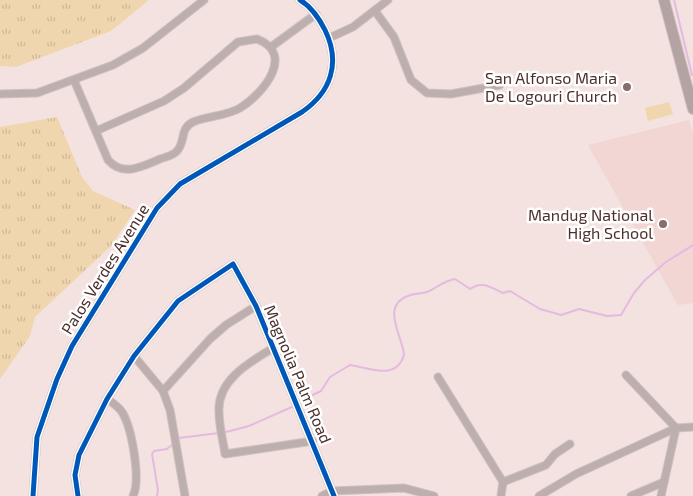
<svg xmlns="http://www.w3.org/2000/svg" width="693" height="496" viewBox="0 0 693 496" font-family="'Exo 2',sans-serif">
<defs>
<pattern id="grass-tufts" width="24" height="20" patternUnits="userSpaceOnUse" patternTransform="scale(1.25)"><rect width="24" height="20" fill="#f0d6af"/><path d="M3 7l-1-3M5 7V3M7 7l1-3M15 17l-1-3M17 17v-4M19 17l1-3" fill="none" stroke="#cfb897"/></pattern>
</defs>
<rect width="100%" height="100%" fill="#f3e2e0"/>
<!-- built -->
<path fill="#f1d6d3" d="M689 120 693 134V303L678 305 588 145Z"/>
<!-- grass -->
<g fill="url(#grass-tufts)">
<path d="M0 0H149L111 31 16 67 0 66Z"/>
<path d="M57 117 82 177 93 191 135 210 111 246 35 317 30 336 0 379V127Z"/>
</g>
<!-- garden -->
<path fill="#f0d6af" d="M669 102 673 114 648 121 645 108Z"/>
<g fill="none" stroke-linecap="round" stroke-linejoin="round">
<!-- stream -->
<g stroke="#e5b9e0" stroke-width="2">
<path d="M674 0 692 75"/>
<path d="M302 400 321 391 330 377 350 365C371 368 396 381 404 355 403 337 380 306 408 296 414 293 421 294 427 292 437 288 443 281 455 279L470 289C483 280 491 288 503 293L510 291 540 309 561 315 579 309 607 316 621 315 634 293 645 280 666 262 693 245"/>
<path d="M226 432 249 426 294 406"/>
<path d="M179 438 219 433"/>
<path d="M157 496 158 490 152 454 154 451 167 449 172 445"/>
</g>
<!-- street casing -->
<g stroke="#d0c0be" stroke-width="9">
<g id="street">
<path d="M375 11 394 37 411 80 427 93 451 94 500 85"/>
<path d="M329 38 353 27 388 0"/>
<path d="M271 47 316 14"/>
<path d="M74 80 108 160C123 177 141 167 160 159 165 157 173 156 177 151 186 142 179 129 193 122 207 116 227 116 240 108 263 94 296 54 257 39L238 42 184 88 164 101 96 131"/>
<path d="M0 94 37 93 113 65 143 48 204 0"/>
<path d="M273 348C250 362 217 380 219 412 219 426 223 440 225 454L313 441"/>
<path d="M134 356 163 391 170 410 185 496"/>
<path d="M626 375 676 428"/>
<path d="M438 377 503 482 501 496"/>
<path d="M163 391 210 339 226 325 256 306"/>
<path d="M107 399C113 403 118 406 122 412 132 428 141 480 133 496"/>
<path d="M503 482 546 465 555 454 570 444"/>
<path d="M33 496 37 437 57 379 72 346 157 208 180 184 302 112C331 92 341 63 325 30 319 18 312 7 300 0"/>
<path d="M78 496 75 475 79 455 107 399 134 356 178 301 233 264 256 306 334 496"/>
<path d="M322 496 332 491 404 488 434 496"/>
<path d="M539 496 576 474 676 428 693 427"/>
<path d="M631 496 664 482"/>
<path d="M661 496 676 428"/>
</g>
</g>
<!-- secondary casing -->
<g stroke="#d0c0be" stroke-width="12">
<path id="secondary" d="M664 0 693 109"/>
</g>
<!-- street -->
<use href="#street" stroke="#bdafad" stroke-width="7"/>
<!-- secondary -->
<use href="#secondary" stroke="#b3a4a3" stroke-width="10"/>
<!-- cycleway casing -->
<g stroke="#fff" stroke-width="8">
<g id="cycleway">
<path d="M33 496 37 437 57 379 72 346 157 208 180 184 302 112C331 92 341 63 325 30 319 18 312 7 300 0"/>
<path d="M78 496 75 475 79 455 107 399 134 356 178 301 233 264 256 306 334 496"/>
</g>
</g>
<!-- cycleway -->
<use href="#cycleway" stroke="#0057b8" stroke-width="5"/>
</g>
<!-- markers -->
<g fill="#876e6b" stroke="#fff" stroke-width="2">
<circle cx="627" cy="87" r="5"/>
<circle cx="663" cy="224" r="5"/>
</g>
<g text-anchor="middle" stroke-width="5" stroke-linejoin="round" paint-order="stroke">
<!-- poi labels -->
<g font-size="16" fill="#4d2f2c" stroke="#fff" text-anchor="end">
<text x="617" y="84">San Alfonso Maria<tspan x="617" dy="18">De Logouri Church</tspan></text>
<text x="653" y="221">Mandug National<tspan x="653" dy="18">High School</tspan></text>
</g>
<!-- street labels -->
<g font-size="16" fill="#4d2f2c" stroke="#fff">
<text transform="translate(105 269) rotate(-58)" y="6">Palos Verdes Avenue</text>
<text transform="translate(298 374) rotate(67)" y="6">Magnolia Palm Road</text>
</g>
</g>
</svg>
